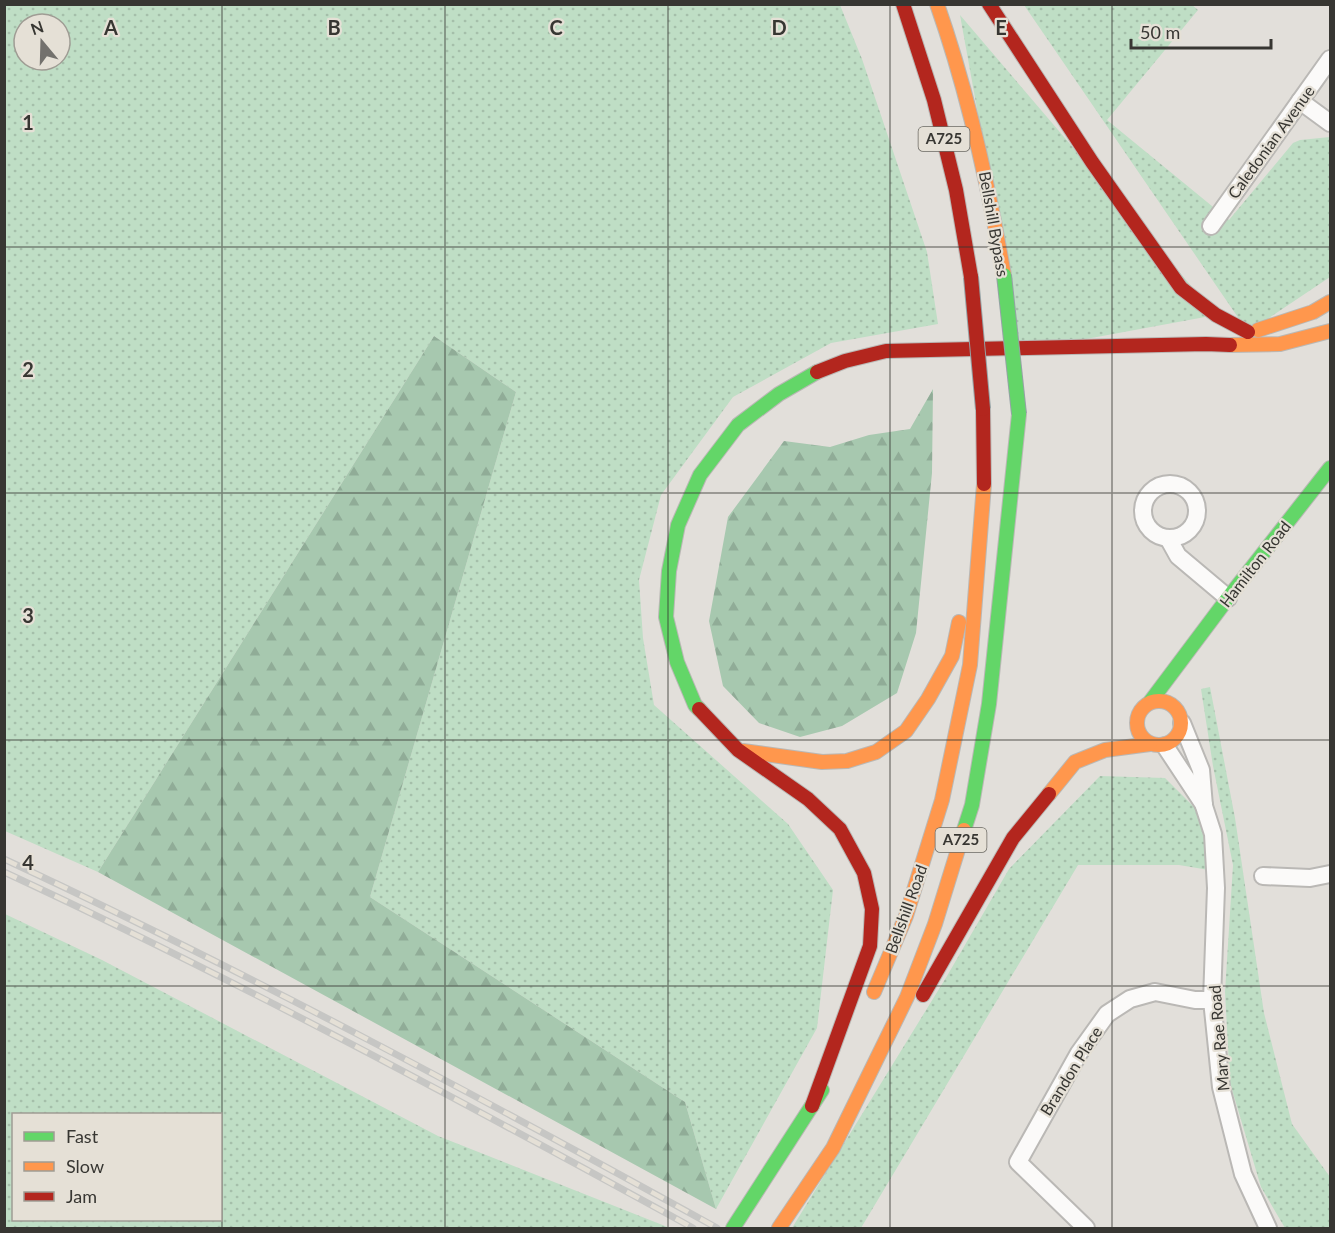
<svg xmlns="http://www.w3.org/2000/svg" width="1335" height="1233" viewBox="0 0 1335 1233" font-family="Lato,sans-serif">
<defs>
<pattern id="grass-dots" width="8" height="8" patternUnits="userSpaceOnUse" patternTransform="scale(1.5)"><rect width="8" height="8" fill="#bfdec5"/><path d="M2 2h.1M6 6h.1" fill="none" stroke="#a5bfaa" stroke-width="1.8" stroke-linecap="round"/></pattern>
<pattern id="forest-firs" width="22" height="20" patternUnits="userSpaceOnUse" patternTransform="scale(1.5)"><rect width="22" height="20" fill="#a7c8af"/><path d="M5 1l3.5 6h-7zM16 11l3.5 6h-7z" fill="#90ac97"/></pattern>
</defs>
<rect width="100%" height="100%" fill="#e2dfda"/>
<!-- grass -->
<g fill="url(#grass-dots)" fill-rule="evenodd">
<path d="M1191 4 1198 10 1107 120 1229 220 1293 143 1300 140 1330 137V277L1248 332 1024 5Z"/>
<path d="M5 5H840L862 59 927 252 938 324 831 343 733 397 661 495 639 580 643 638 654 705 788 824 833 890 817 1028 716 1209 685 1102 370 897 516 392 434 336 98 872 5 831ZM24 24H60V60H24Z"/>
<path d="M960 15 1216 315 1021 351Z"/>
<path d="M1210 687 1235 818 1264 1013 1292 1124 1330 1177V1228H1285L1261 1187 1230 1083 1225 992 1233 865 1213 766 1201 689Z"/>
<path d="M1100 776 1165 778 1201 814 1209 870 1179 865H1078L861 1228H792L947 976 1009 869Z"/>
<path d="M5 914 102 960 438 1136 670 1228H5ZM220 1114V1220H14V1114Z"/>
</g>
<!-- forest -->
<g fill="url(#forest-firs)">
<path d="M434 336 516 392 370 897 685 1102 716 1209 98 872Z"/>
<path d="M933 389 932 473 916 633 897 693 842 726 800 737 759 723 723 686 709 621 728 517 784 441 830 447 869 435 910 429Z"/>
</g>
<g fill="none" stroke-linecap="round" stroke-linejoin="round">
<!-- street casing -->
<g stroke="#bab8b5" stroke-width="20">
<g id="street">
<path d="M1300 101 1330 123"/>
<path d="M1211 226 1330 59"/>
<circle cx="1170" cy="511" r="27"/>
<path d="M1168 538 1178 556 1228 598"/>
<path d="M1182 723 1201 770 1204 806 1213 834 1216 888 1212 1000 1221 1087 1243 1174 1268 1228"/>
<path d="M1165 746 1204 805"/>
<path d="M1263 876 1310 878 1330 874"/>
<path d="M1086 1228 1018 1162 1079 1053 1107 1014 1130 999 1155 992 1195 1000H1212"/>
</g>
</g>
<!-- fast casing -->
<g stroke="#bab8b5" stroke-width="16">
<g id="fast">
<path d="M1150 702 1228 598 1330 468"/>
<path d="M699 709 695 705 677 662 666 617 669 571 678 525 700 475 738 425 779 394 817 372"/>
<path d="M964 830 972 805 989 704 1019 414"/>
<path d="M733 1228 822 1090"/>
</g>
</g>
<!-- slow casing -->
<g stroke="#bab8b5" stroke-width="16">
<g id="slow">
<path d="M937 4C968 92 988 183 1004 275"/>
<path d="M1258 330 1313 312 1330 302"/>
<path d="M1230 345 1280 344 1330 331"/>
<circle cx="1159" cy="723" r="22"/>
<path d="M743 751 822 762 847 761 876 752 906 731 928 699 952 656 959 622"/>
<path d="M1049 794 1075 762 1105 750 1150 744"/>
<path d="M874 992 906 916 942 800 970 665 984 484"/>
<path d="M779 1228 833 1148 907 997 935 924 964 830"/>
</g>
</g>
<!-- jam casing -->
<g stroke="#bab8b5" stroke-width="16">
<g id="jam">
<path d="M903 4 934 100 956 190 971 277"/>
<path d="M989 4 1092 162 1181 288 1216 315 1248 332"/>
<path d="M817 372 845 361 886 351 1206 344 1230 345"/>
<path d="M983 409 984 484"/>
<path d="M699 709 738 750 808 799 840 829 864 873 872 909 870 946 812 1106"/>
<path d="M923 995 1013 838 1049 794"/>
</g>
</g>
<!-- street -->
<use href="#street" stroke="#fbfaf9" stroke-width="16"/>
<!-- fast -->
<use href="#fast" stroke="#63d668" stroke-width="14"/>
<!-- slow -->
<use href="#slow" stroke="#ff974d" stroke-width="14"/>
<!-- jam -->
<use href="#jam" stroke="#b3261e" stroke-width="14"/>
<!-- rail casing -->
<g stroke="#c6c6c4" stroke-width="7">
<g id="rail">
<path d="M4 859C247 972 483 1099 717 1228"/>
<path d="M4 872C239 981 467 1104 693 1228"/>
</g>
</g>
<!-- rail -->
<use href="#rail" stroke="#e5e0d6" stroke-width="4.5" stroke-dasharray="14" stroke-linecap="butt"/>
<!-- fast-bridge casing -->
<g stroke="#95a2a5" stroke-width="16" stroke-linecap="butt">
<path id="fast-bridge" d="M1004 275 1019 414"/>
</g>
<!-- jam-bridge casing -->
<g stroke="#95a2a5" stroke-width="16" stroke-linecap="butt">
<path id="jam-bridge" d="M971 277 983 409"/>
</g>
<!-- fast-bridge -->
<use href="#fast-bridge" stroke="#63d668" stroke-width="14"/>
<!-- jam-bridge -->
<use href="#jam-bridge" stroke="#b3261e" stroke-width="14"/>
</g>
<!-- grid -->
<path fill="none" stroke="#373632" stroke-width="1.5" stroke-opacity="0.55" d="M222 4V1228M445 4V1228M668 4V1228M890 4V1228M1112 4V1228M4 247H1330M4 493H1330M4 740H1330M4 986H1330"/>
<g text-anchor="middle" stroke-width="4.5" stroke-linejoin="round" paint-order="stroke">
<!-- shield labels -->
<g fill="#e5e0d6" stroke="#6b6963" stroke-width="1.5">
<rect x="918.5" y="127" width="51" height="24" rx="4.5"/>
<rect x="935.5" y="828" width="51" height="24" rx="4.5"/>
</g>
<g font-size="15" font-weight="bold" fill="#373632">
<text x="944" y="144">A725</text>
<text x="961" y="845">A725</text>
</g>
<!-- street labels -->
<g font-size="16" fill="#373632" stroke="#e5e0d6">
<text transform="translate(1271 142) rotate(-54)" y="6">Caledonian Avenue</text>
<text transform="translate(994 224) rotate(80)" y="6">Bellshill Bypass</text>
<text transform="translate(1255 564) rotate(-52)" y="6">Hamilton Road</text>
<text transform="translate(906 909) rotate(-70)" y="6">Bellshill Road</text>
<text transform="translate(1219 1038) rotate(-95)" y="6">Mary Rae Road</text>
<text transform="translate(1071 1071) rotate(-58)" y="6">Brandon Place</text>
</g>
</g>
<g font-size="20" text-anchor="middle" font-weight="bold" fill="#373632" stroke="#e5e0d6" stroke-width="4.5" stroke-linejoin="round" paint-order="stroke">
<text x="111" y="35">A</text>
<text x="334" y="35">B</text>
<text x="556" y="35">C</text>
<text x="779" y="35">D</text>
<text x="1001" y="35">E</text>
<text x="28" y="130">1</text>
<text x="28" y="377">2</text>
<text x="28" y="623">3</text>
<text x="28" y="870">4</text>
</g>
<!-- border -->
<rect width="1335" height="1233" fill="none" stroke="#373632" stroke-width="12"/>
<!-- legend -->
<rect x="12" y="1113" width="210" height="108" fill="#e5e0d6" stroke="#9f9c94" stroke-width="1.5"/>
<rect x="24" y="1132" width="30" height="9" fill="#63d668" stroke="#9f9c94" stroke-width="1.5"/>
<text x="66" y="1143" font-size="18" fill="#373632">Fast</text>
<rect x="24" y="1162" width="30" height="9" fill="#ff974d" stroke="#9f9c94" stroke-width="1.5"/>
<text x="66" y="1173" font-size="18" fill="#373632">Slow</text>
<rect x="24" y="1192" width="30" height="9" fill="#b3261e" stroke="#9f9c94" stroke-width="1.5"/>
<text x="66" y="1203" font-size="18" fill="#373632">Jam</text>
<!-- north arrow -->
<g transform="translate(42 42) rotate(341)"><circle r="28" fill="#e5e0d6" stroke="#9f9c94" stroke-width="1.5"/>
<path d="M0-4.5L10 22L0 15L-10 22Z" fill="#73716d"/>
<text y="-9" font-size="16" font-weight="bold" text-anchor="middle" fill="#373632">N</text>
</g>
<!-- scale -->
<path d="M1131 39v9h140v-9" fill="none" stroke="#373632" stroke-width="3"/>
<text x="1140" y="39" font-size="18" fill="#373632" stroke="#e5e0d6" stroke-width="4.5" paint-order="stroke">50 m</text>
</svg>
